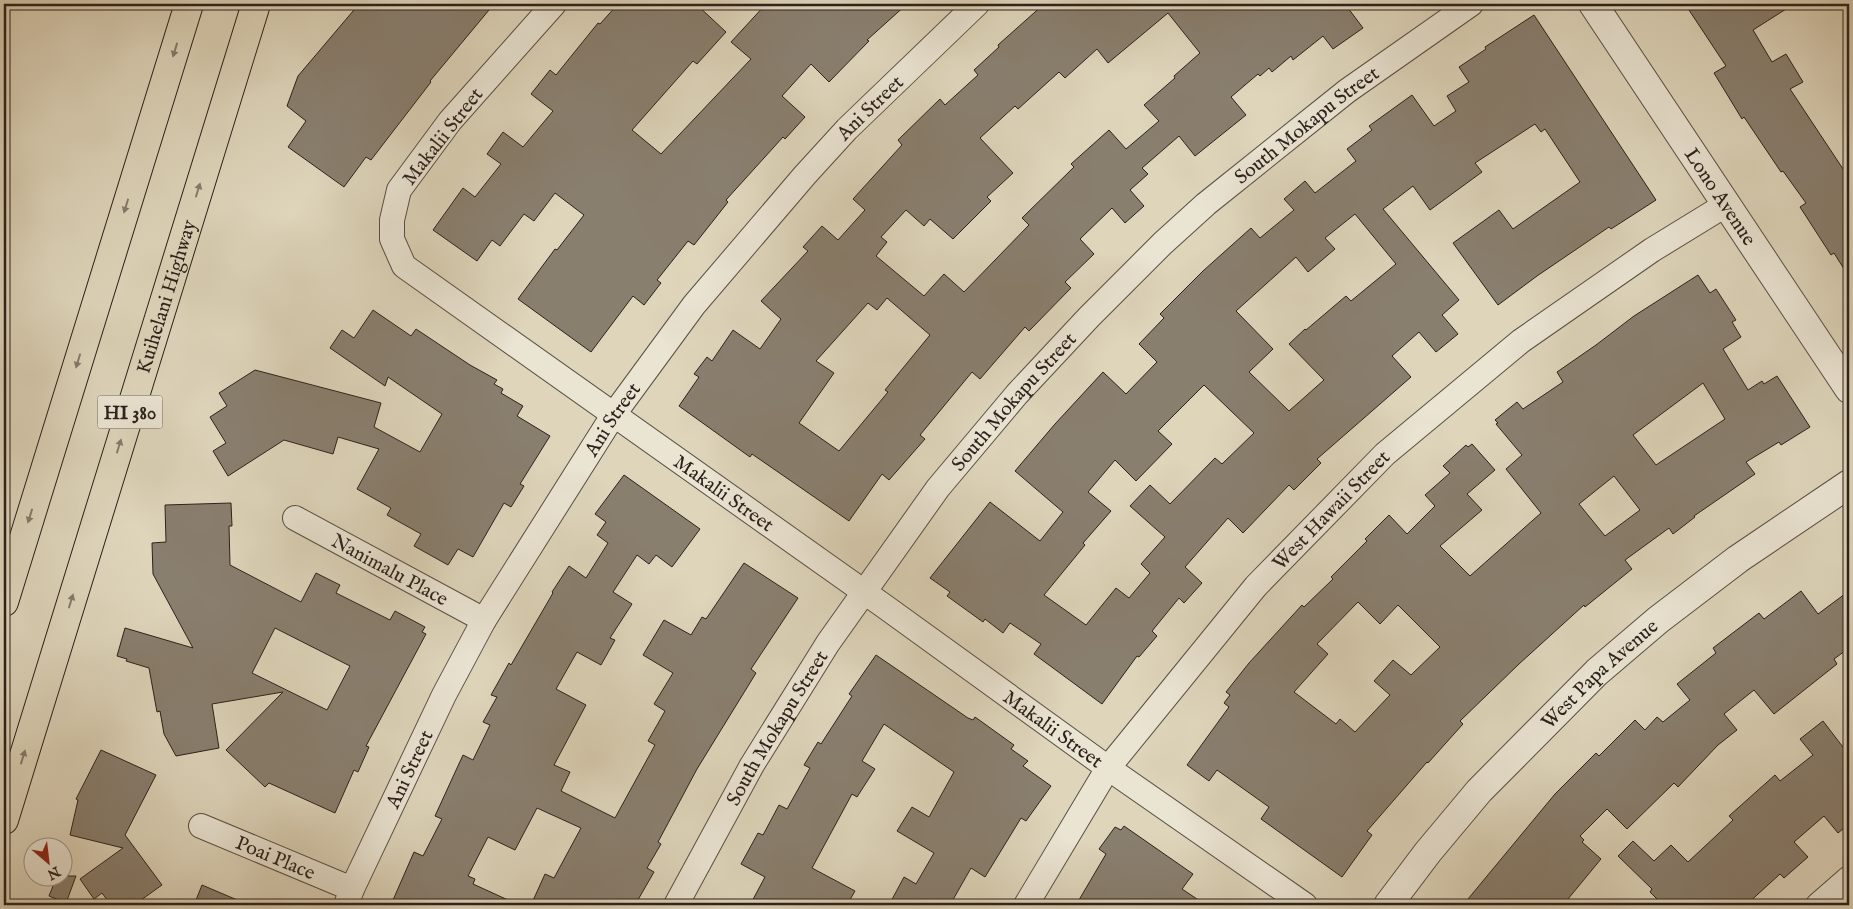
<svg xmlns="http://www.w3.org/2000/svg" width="1853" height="909" viewBox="0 0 1853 909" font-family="'IM FELL English',serif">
<rect width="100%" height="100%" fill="#ded5bb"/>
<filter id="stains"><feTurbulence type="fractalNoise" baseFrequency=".004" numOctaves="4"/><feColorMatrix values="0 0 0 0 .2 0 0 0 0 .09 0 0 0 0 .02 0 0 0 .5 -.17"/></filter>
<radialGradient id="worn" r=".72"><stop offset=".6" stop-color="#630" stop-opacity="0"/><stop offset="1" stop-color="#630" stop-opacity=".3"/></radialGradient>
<!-- building -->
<g fill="#897f6f" stroke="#2d211c" fill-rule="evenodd">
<path d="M359 4H494L430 81 431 82 371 160 366 157 344 187 288 147 306 121 287 106 298 76Z"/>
<path d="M618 4H696L726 32 697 64 693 61 632 130 661 154 751 59 731 42 766 4H907L867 40 869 41 829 82 811 64 782 96 805 117 785 139 783 137 726 200 728 202 694 245 688 241 657 280 661 283 644 305 633 296 591 352 518 299 555 249 557 250 584 215 555 193 534 221 524 214 500 246 492 240 477 261 433 230 463 188 475 197 501 164 487 154 503 132 523 147 553 111 531 94 550 70 556 75 598 23 600 24Z"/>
<path d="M1044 4H1345L1363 28 1333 49 1323 36 1293 60 1291 56 1272 72 1269 68 1260 76 1258 74 1231 97 1246 115 1195 156 1179 136 1142 168 1148 174 1130 190 1144 206 1125 223 1112 208 1080 239 1094 254 1065 282 1071 288 1029 331 1025 327 980 379 972 372 920 435 925 439 889 480 882 474 849 521 752 454 750 457 679 406 699 377 694 374 707 357 712 361 733 330 760 349 781 319 761 301 808 251 803 247 822 226 838 240 865 210 853 199 902 145 898 140 940 99 945 105 978 75 974 70 999 47 998 45ZM1168 13 1200 53 1174 76 1175 78 1144 105 1159 121 1126 149 1109 130 1071 164 1074 167 1022 218 1029 225 964 292 944 274 924 296 876 256 887 242 881 237 906 210 924 226 930 219 953 239 991 201 987 197 1013 173 980 138 1015 106 1018 109 1059 72 1065 78 1097 49 1108 63ZM887 298 930 335 885 390 888 392 839 451 799 423 834 373 816 361 868 303 877 310Z"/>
<path d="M1685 4H1794L1753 30 1772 62 1786 54 1803 82 1790 89 1849 178V277L1834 253 1831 255 1800 207 1806 203 1783 171 1781 172 1744 117 1742 119 1714 73 1726 66Z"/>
<path d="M1534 15 1656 200 1611 229 1609 227 1537 276 1498 305 1453 243 1499 210 1513 229 1580 182 1545 129 1541 132 1535 124 1475 163 1482 172 1430 210 1413 186 1383 209 1459 300 1442 315 1458 334 1436 352 1419 332 1392 356 1411 377 1317 459 1321 463 1294 490 1289 485 1243 533 1228 518 1185 567 1202 583 1184 603 1179 598 1152 631 1157 636 1139 657 1137 656 1102 704 1034 654 1041 644 1010 623 1003 633 985 619 983 622 947 596 950 592 930 578 990 502 1040 541 1063 512 1015 471 1055 424 1103 372 1126 394 1157 362 1139 344 1164 318 1160 314 1203 271 1251 228 1260 238 1294 210 1284 199 1305 181 1315 193 1356 161 1347 149 1372 130 1369 126 1412 95 1434 126 1456 111 1447 96 1469 82 1459 67 1486 49 1485 47ZM1355 214 1396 264 1351 301 1346 296 1306 330 1305 329 1289 344 1324 380 1289 411 1249 372 1273 349 1236 311 1296 257 1308 272 1335 249 1325 238ZM1204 385 1254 433 1222 464 1215 458 1170 504 1150 485 1130 506 1165 537 1141 564 1150 573 1129 598 1116 588 1086 625 1044 595 1085 545 1083 543 1111 511 1088 492 1115 460 1136 481 1172 444 1158 431Z"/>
<path d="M1698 275 1710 293 1716 289 1736 320 1732 322 1741 337 1723 349 1748 390 1762 381 1764 384 1777 376 1810 427 1781 445 1779 442 1746 462 1755 474 1694 516 1695 517 1673 534 1669 528 1625 560 1632 569 1585 607 1584 605 1519 664 1460 721 1463 724 1428 763 1427 762 1367 831 1372 835 1342 877 1261 819 1269 807 1217 770 1209 781 1187 765 1229 707 1224 703 1230 695 1226 692 1249 663 1302 605 1304 607 1333 579 1331 577 1367 541 1365 539 1389 515 1407 534 1435 506 1425 495 1450 473 1443 466 1466 445 1468 447 1472 444 1495 470 1467 494 1482 510 1440 546 1470 576 1541 513 1506 469 1522 455 1496 424 1498 423 1495 420 1517 402 1523 409 1563 382 1557 372 1596 345 1634 316ZM1703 383 1725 419 1656 465 1633 435ZM1614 476 1640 510 1605 536 1579 504ZM1358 602 1380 624 1398 605 1440 647 1411 675 1393 660 1374 681 1390 695 1355 732 1340 719 1336 724 1294 692 1328 654 1317 644Z"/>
<path d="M373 310 411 336 416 329 470 365 497 380 494 384 503 389 501 393 523 406 517 416 550 436 520 484 524 486 511 507 504 503 473 557 458 549 448 565 414 546 421 534 387 515 391 508 357 489 379 449 338 437 333 454 284 440 228 476 213 451 226 443 210 417 227 406 219 393 255 370 381 403 374 427 420 452 442 414 388 377 385 386 330 348 342 330 354 338Z"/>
<path d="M624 475 700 529 672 567 656 555 649 564 637 555 613 592 632 604 610 638 615 640 601 665 577 652 556 689 586 705 554 765 570 772 561 791 615 818 655 745 648 741 665 711 654 704 673 673 643 655 664 620 691 635 702 617 706 619 744 563 798 598 751 669 756 673 697 769 658 842 661 844 647 868 654 872 635 905H531L545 874 554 878 581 828 537 808 515 850 488 837 468 876 475 879 473 884 519 905H406L393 900 414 852 423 856 442 819 435 816 463 755 473 760 490 725 483 722 497 697 491 695 509 663 511 665 553 593 552 592 569 566 586 578 608 543 597 535 606 522 595 514Z"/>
<path d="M231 503 232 526H229L230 565 301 602 316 573 340 585 336 593 390 620 395 611 425 627 422 632 426 634 366 746 369 747 358 772 354 770 335 813 269 783 265 787 226 750 283 692 212 704 219 748 176 756 164 734 160 711 157 712 149 668 126 661 127 659 117 656 125 628 193 648 153 574 152 543 166 542 165 505ZM275 628 350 666 327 710 252 673Z"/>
<path d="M1801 591 1818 614 1849 591V648L1834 659 1837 664 1774 714 1754 690 1724 714 1737 730 1718 745 1678 787 1674 783 1627 829 1607 809 1580 836 1584 840 1582 842 1601 859 1563 905H1463L1555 794 1596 753 1599 756 1635 720 1645 730 1657 717 1663 722 1690 700 1677 684 1716 653 1713 648 1759 613 1764 619Z"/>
<path d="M876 655 968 718 973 720 975 717 1014 745 1011 749 1028 761 1023 766 1051 786 1026 821 1021 818 985 877 971 868 950 905H889L904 877 916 884 934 853 897 831 912 807 929 817 954 772 884 724 862 761 875 769 857 797 852 794 812 868 855 891 847 905H750L765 877 741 864 758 833 763 835 779 805 787 809 810 768 804 765 818 742 821 744 852 696 849 694Z"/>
<path d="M1823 721 1849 755V824L1838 833 1824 816 1794 842 1808 857 1784 878 1780 874 1746 905H1663L1650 892 1652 889 1618 856 1633 841 1654 861 1671 845 1688 862 1733 820 1729 816 1775 775 1780 781 1813 755 1800 739Z"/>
<path d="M101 750 156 775 125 835 162 885 134 905H111L102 893 94 899 80 879 123 848 70 835 78 800 76 799Z"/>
<path d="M1124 826 1193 874 1182 889 1206 905H1076L1106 854 1099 849 1115 827 1121 830Z"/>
<path d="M57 876H76L66 903 49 896Z"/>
<path d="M202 885 249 905H194Z"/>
</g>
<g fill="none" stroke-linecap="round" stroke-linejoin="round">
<!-- minor casing -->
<g stroke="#594e44" stroke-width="26">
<g id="minor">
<path id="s1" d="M554 4 450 121 399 190 392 220V239L404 266 884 606 1108 768 1305 905"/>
<path id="s2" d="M295 518 484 620"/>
<path id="s3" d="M201 826 352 889"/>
<path id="s4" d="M346 905 352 889 444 695 484 620 614 414 694 305 805 175 847 129 977 4"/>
<path id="s5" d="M676 905 752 765 828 643 938 488 1017 394 1089 317 1163 243 1206 204 1347 91 1471 4"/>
<path id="s6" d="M1026 905 1108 768 1256 586 1385 454 1521 341 1652 250 1727 204"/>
<path d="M1818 905 1849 878"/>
</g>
</g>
<!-- tertiary casing -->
<g stroke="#594e44" stroke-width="30">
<g id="tertiary">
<path id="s7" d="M1593 4 1849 389"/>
<path id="s8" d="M1388 905 1428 852 1479 791 1597 672 1658 620 1738 559 1849 484"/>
</g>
</g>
<!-- primary casing -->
<g stroke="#2d211c" stroke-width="30">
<g id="primary">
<path d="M4 602 189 4"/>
<path id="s9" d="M4 820 256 4"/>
</g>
</g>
<!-- minor -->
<use href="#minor" stroke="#eae4d3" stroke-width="24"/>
<!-- tertiary -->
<use href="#tertiary" stroke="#eae4d3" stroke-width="28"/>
<!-- primary -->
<use href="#primary" stroke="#ded5bb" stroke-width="28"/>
</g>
<!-- one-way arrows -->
<defs><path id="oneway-solid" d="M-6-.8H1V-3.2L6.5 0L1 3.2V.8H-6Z" transform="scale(1.25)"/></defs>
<g fill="#867b6c">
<use href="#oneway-solid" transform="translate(175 50) rotate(107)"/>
<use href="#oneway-solid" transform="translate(198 190) rotate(-73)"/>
<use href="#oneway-solid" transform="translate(126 206) rotate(107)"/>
<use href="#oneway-solid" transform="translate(78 361) rotate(107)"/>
<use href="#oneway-solid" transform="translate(119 446) rotate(-73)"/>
<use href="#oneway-solid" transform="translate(30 516) rotate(107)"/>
<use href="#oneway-solid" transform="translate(71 601) rotate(-73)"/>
<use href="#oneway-solid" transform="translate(23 757) rotate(-73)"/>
</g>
<g text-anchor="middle" stroke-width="4" stroke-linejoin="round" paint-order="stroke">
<!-- shield labels -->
<rect fill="#eae4d3" stroke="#665c53" stroke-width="1" x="97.5" y="395.5" width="65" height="33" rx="4"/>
<g font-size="19" font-weight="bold" fill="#2d211c">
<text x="130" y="419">HI 380</text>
</g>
<!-- street labels -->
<g font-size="20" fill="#2d211c" stroke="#eae4d3">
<text dy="7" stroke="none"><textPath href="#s4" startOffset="960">Ani Street</textPath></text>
<text dy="7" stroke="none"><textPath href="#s5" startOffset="1012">South Mokapu Street</textPath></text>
<text transform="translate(442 136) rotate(-52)" y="7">Makalii Street</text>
<text dy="7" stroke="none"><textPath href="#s7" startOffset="231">Lono Avenue</textPath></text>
<text dy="7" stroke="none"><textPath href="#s9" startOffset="548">Kuihelani Highway</textPath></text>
<text dy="7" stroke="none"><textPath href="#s5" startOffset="608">South Mokapu Street</textPath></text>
<text dy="7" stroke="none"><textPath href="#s4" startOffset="555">Ani Street</textPath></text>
<text dy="7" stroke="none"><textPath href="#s1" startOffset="714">Makalii Street</textPath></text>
<text dy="7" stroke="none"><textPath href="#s6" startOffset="501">West Hawaii Street</textPath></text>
<text dy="7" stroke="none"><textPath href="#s2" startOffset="108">Nanimalu Place</textPath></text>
<text dy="7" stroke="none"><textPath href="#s8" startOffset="314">West Papa Avenue</textPath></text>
<text dy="7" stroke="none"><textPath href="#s5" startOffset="204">South Mokapu Street</textPath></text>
<text dy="7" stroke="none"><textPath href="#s1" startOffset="1119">Makalii Street</textPath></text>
<text dy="7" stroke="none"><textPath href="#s4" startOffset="150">Ani Street</textPath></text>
<text dy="7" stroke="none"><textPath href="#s3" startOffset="81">Poai Place</textPath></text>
</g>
</g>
<!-- margin -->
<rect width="1853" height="909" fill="none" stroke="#ded5bb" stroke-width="20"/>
<rect x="5" y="5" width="1843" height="899" fill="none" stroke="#2d211c" stroke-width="2.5"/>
<rect x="10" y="10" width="1833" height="889" fill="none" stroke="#2d211c"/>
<!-- north arrow -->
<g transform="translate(48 862) rotate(152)"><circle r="24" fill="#eae4d3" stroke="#9e968a"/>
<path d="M0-4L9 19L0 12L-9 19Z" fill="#8f2418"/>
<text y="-8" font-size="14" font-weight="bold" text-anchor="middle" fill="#2d211c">N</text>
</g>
<rect width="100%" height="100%" filter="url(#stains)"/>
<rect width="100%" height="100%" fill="url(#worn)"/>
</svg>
